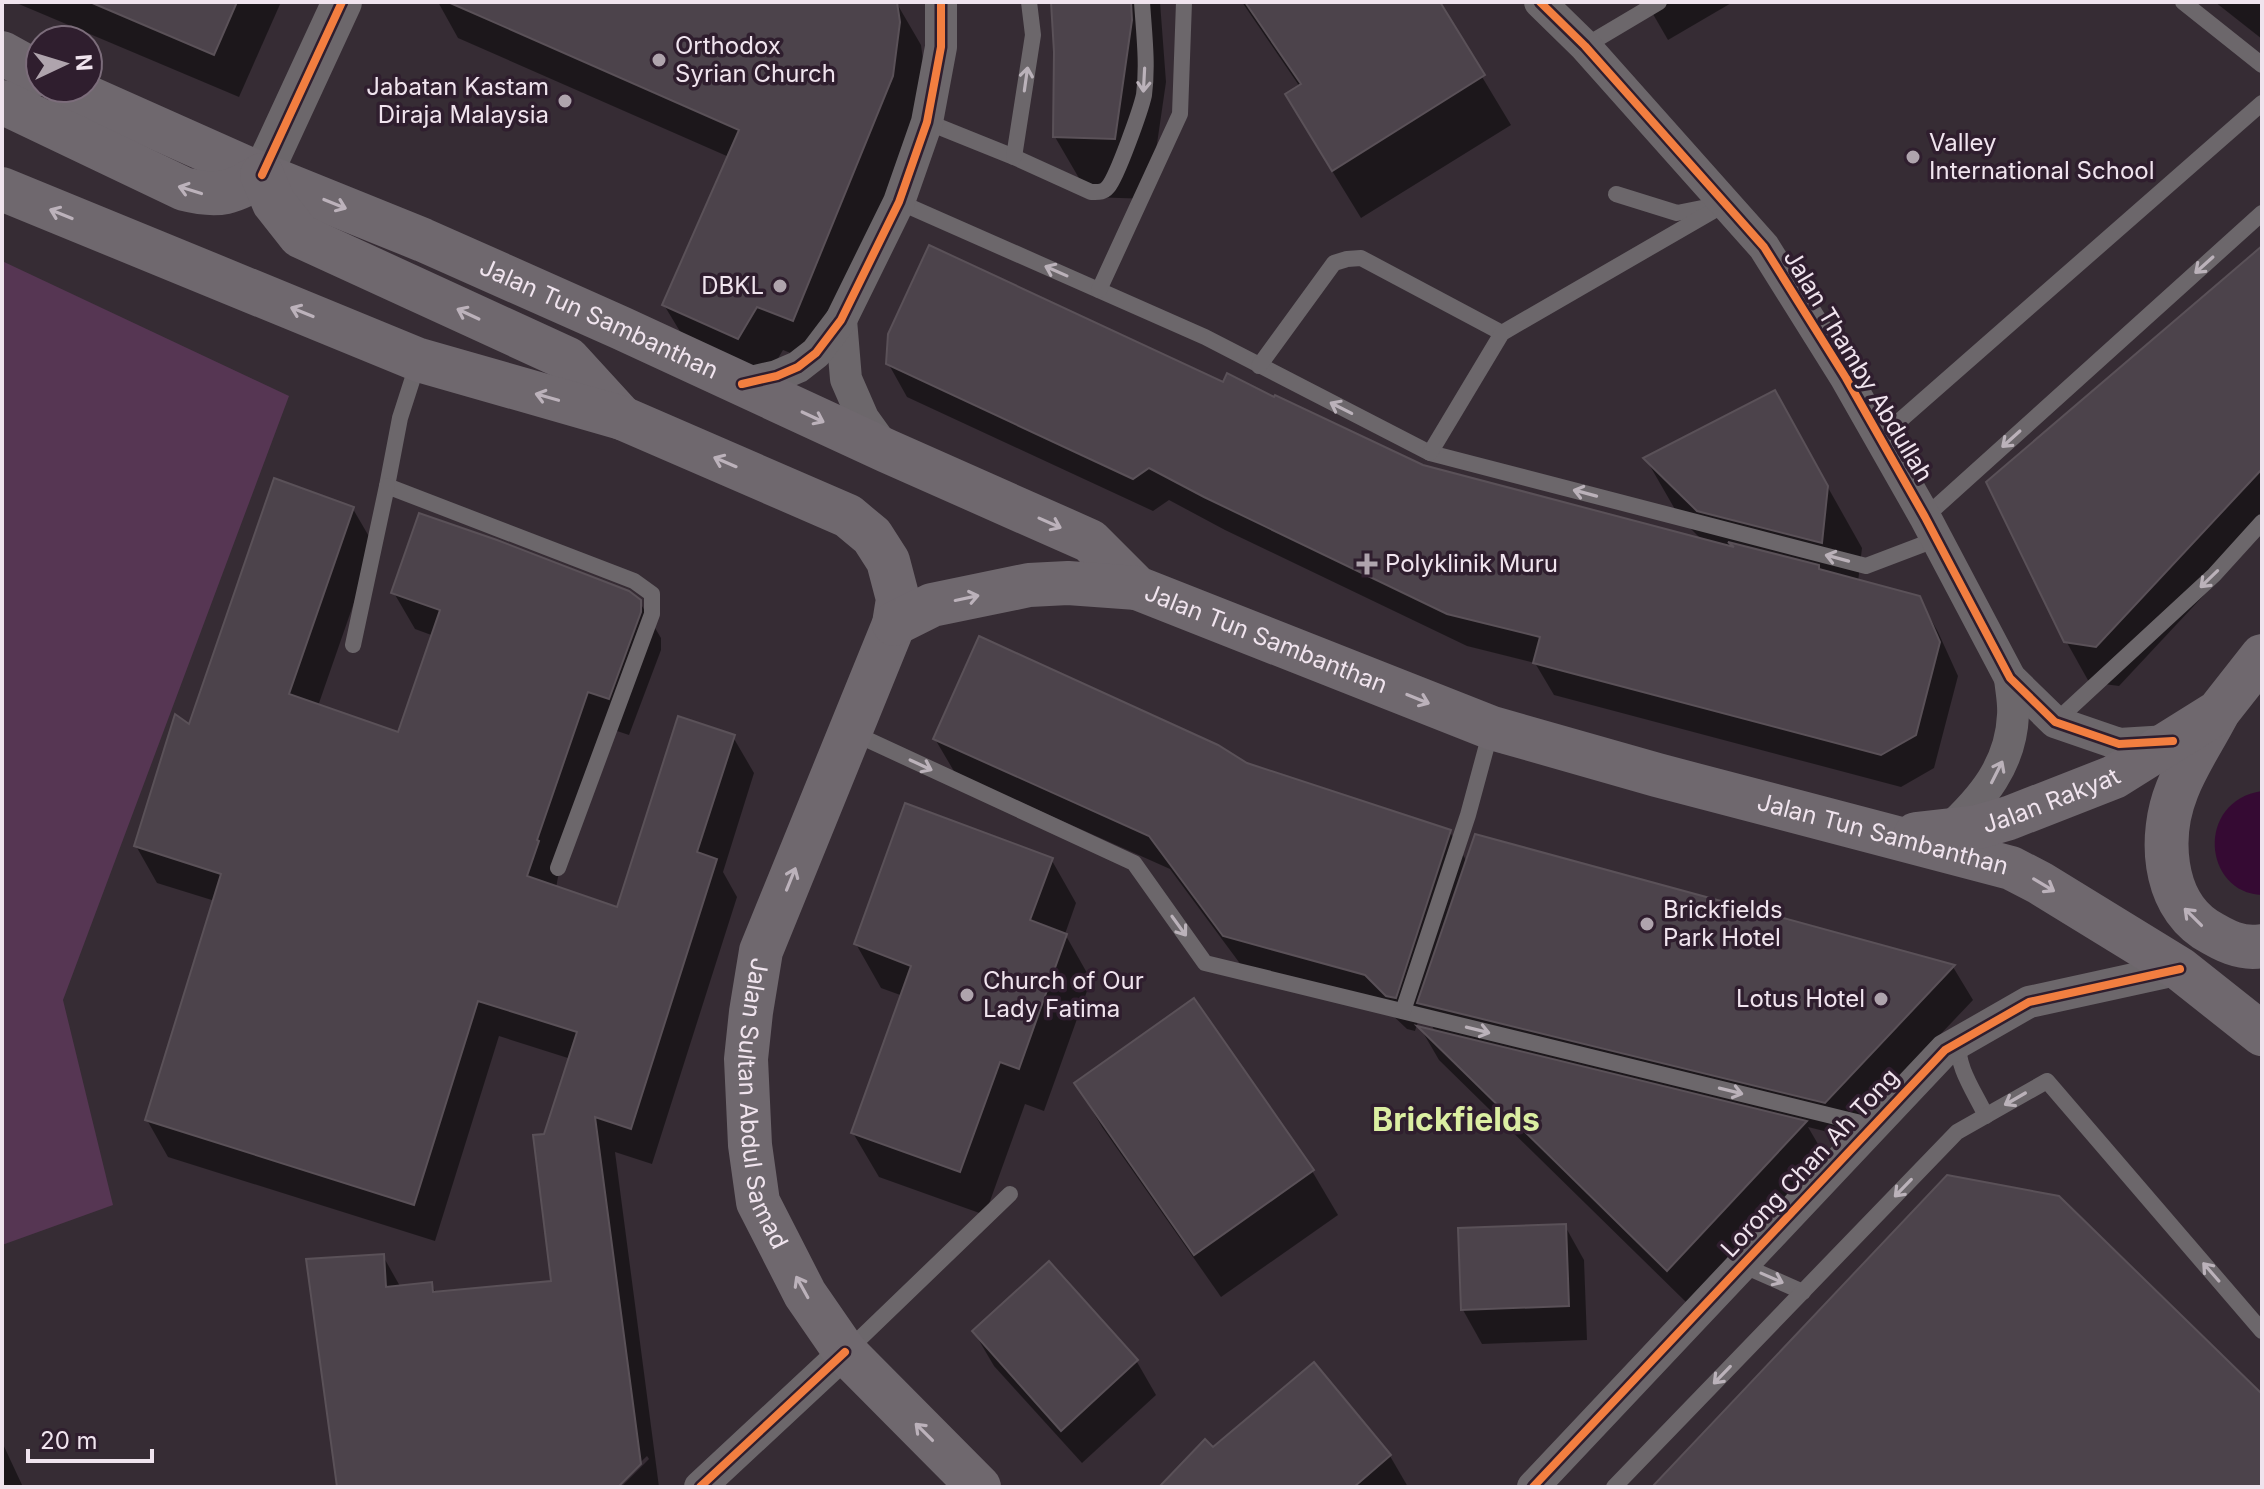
<svg xmlns="http://www.w3.org/2000/svg" width="2264" height="1489" viewBox="0 0 2264 1489" font-family="Inter,sans-serif">
<rect width="100%" height="100%" fill="#362c34"/>
<!-- green -->
<path fill="#563653" d="M2 261 289 396 63 1000 113 1205 2 1245Z"/>
<!-- water -->
<path fill="#350a33" d="M2262 791V895C2203 893 2195 801 2262 791Z"/>
<!-- shadow -->
<g fill="#0007">
<path d="M14 2H281L239 97Z"/>
<path d="M438 2H896L921 45 924 67 918 121 818 364 783 350 764 382 690 348 664 305 729 157 458 38Z"/>
<path d="M1053 2H1160L1166 82 1149 199 1090 197 1055 137 1056 52Z"/>
<path d="M1242 2H1437L1511 125 1361 218 1315 143 1300 87Z"/>
<path d="M1646 2H1733L1668 40Z"/>
<path d="M2215 2H2262V39Z"/>
<path d="M2262 248V533L2119 686 2089 682 2066 641Z"/>
<path d="M888 363 1224 384 1422 467 1703 541 1680 518 1646 459 1808 452 1862 548 1858 582 1919 598 1938 632 1958 676 1934 768 1901 787 1554 695 1535 663 1467 646 1225 530 1169 500 1153 511 907 397Z"/>
<path d="M353 509 374 545 318 706 399 735 434 636 415 629 394 593 639 601 661 638V650L629 735 608 728 558 877 556 888 618 909 733 737 754 773 723 872 737 897 652 1164 615 1152 659 1487H621L649 1459 647 1456 615 1487H339L383 1256 401 1288 431 1284 436 1293 553 1282 546 1135 571 1059 499 1036 435 1241 168 1157 147 1120 215 901 157 883 136 846 190 728Z"/>
<path d="M935 739 1246 765 1450 832 1467 862 1476 836 1953 967 1973 1000 1844 1136 1808 1127 1825 1156 1687 1303 1439 1060 1421 1029 1436 1033 1422 1008 1415 1031 1407 1029 1386 1009 1244 969 1170 869 955 773Z"/>
<path d="M1051 859 1076 903 1065 934 1091 980 1044 1111 1025 1104 985 1215 879 1177 853 1133 903 996 881 988 856 944Z"/>
<path d="M1193 1001 1312 1171 1338 1215 1221 1297 1102 1127 1076 1083Z"/>
<path d="M1565 1226 1584 1260 1587 1340 1482 1344 1463 1310Z"/>
<path d="M1049 1264 1137 1362 1156 1395 1082 1463 994 1366 974 1332Z"/>
<path d="M2 1442 23 1487H2Z"/>
<path d="M1213 1450 1390 1456 1408 1487H1162Z"/>
</g>
<!-- building -->
<g fill="#4c434b" stroke="#5a5158" stroke-width="2">
<path d="M90 2H237L214 55Z"/>
<path d="M448 2H897L900 22 893 76 793 321 757 307 738 339 662 305 739 130Z"/>
<path d="M1051 2H1131L1132 20 1115 139 1053 137 1054 52Z"/>
<path d="M1245 2H1440L1485 75 1332 171 1285 94 1301 84Z"/>
<path d="M929 245 1223 382 1227 373 1274 397 1275 395 1423 465 1734 547 1728 542 1819 565V569L1920 596 1940 642 1916 735 1881 755 1533 663 1540 637 1447 614 1204 497 1149 468 1133 479 886 364 888 334Z"/>
<path d="M2262 246V469L2096 647 2064 642 1986 482Z"/>
<path d="M1775 390 1828 486 1822 543 1697 511 1643 458Z"/>
<path d="M274 478 354 507 289 694 398 732 440 610 391 593 419 513 497 540 629 591 641 600V612L609 699 588 692 537 840 539 841 527 876 617 907 678 716 735 735 697 852 717 859 631 1129 595 1117 641 1464 618 1487H337L306 1259 384 1254 386 1287 432 1282 433 1292 551 1281 533 1135 544 1134 577 1032 478 1001 414 1205 145 1120 221 874 134 846 175 714 189 724Z"/>
<path d="M979 636 1218 745 1247 763 1451 830 1396 998 1386 996 1365 975 1223 936 1149 836 933 739Z"/>
<path d="M905 803 1053 858 1030 920 1067 934 1019 1069 1000 1062 960 1172 851 1133 911 966 854 944Z"/>
<path d="M1475 834 1765 913 1955 965 1825 1103 1417 1003Z"/>
<path d="M1194 998 1314 1170 1194 1255 1074 1083Z"/>
<path d="M1417 1026 1807 1121 1667 1271Z"/>
<path d="M1947 1175 2059 1196 2262 1394V1487H1652Z"/>
<path d="M1566 1224 1569 1306 1461 1310 1458 1228Z"/>
<path d="M1049 1261 1138 1360 1061 1431 972 1331Z"/>
<path d="M1314 1362 1391 1455 1354 1487H1159L1205 1439 1213 1447Z"/>
</g>
<g fill="none" stroke-linecap="round" stroke-linejoin="round">
<!-- service -->
<g stroke="#6c676b" stroke-width="16">
<path d="M2183 2 2262 65"/>
<path d="M1585 46 1659 2"/>
<path d="M927 122 1014 157 1091 192C1098 192 1103 193 1108 187 1117 177 1141 109 1144 95 1148 64 1144 33 1142 2"/>
<path d="M1014 157 1033 35 1029 2"/>
<path d="M1616 194 1677 213 1712 206"/>
<path d="M899 202 1205 337 1430 453 1866 566 1937 539"/>
<path d="M1099 290 1180 114 1184 2"/>
<path d="M418 362 400 418 387 486 634 581 652 594V614L558 868"/>
<path d="M1259 366 1334 263 1347 259 1361 258 1502 333"/>
<path d="M1880 438 2262 103"/>
<path d="M1430 453 1502 333 1725 204"/>
<path d="M1925 517 2262 213"/>
<path d="M353 645 387 486"/>
<path d="M2055 722 2214 575 2262 522"/>
<path d="M851 732 1134 863 1205 963 1873 1126"/>
<path d="M1403 1011 1468 815 1491 730"/>
<path d="M1959 1041C1955 1066 1976 1094 1986 1116"/>
<path d="M1742 1265 1803 1292"/>
<path d="M847 1351 1010 1194"/>
<path d="M1614 1487 1957 1132 2047 1081 2262 1331"/>
</g>
<!-- minor -->
<g stroke="#6c676b" stroke-width="32">
<path d="M1540 2 1585 46 1764 247 1846 378 1925 517 2010 678 2055 722 2119 744 2168 741"/>
<path d="M841 320 846 379 863 418 886 450"/>
<path d="M742 384 777 376 798 367 816 353 841 320 899 202 927 122 941 47V2"/>
<path d="M1947 831C1982 799 2011 765 2013 715 2014 703 2011 690 2010 678"/>
<path d="M700 1487 845 1352"/>
<path d="M1533 1487 1945 1050 2029 1002 2180 969"/>
</g>
<!-- tertiary -->
<path stroke="#6c676b" stroke-width="40" d="M262 175 342 2"/>
<!-- secondary -->
<g stroke="#6f686e" stroke-width="44">
<path d="M2 53 40 74"/>
<path id="s1" d="M67 88 262 175 423 240 621 328 887 451 1090 541 1137 588 1492 728 1657 775 2011 868 2040 883 2180 969 2262 1034"/>
<path d="M2 102 184 189C220 198 232 193 262 175"/>
<path d="M262 175 274 203 300 236 568 359 622 418"/>
<path id="s2" d="M2 189 419 360 622 418 848 516 872 536 888 561 898 599 894 624 761 951 751 1012 746 1059 750 1145 758 1202 805 1294 845 1352 979 1487"/>
<path d="M894 624 932 605 1029 585 1068 583 1137 588"/>
<path d="M2217 714C2204 739 2187 764 2177 790 2159 835 2162 900 2205 929 2223 940 2241 950 2262 946"/>
<path id="s3" d="M1916 834 1978 827 2009 818 2114 777 2218 712 2262 656"/>
</g>
<!-- cycleway casing -->
<g stroke="#2f1e2e" stroke-width="13">
<g id="cycleway">
<path d="M1540 2 1585 46 1764 247 1846 378 1925 517 2010 678 2055 722 2119 744 2173 741"/>
<path d="M262 175 342 2"/>
<path d="M742 384 777 376 798 367 816 353 841 320 899 202 927 122 941 47V2"/>
<path d="M700 1487 845 1352"/>
<path d="M1533 1487 1945 1050 2029 1002 2180 969"/>
</g>
</g>
<!-- cycleway -->
<use href="#cycleway" stroke="#f27e40" stroke-width="8"/>
</g>
<!-- one-way arrows -->
<defs><path id="oneway-shaft" d="M-6 0H5M1.5-3L5.5 0L1.5 3" fill="none" stroke-width="1.6" stroke-linecap="round" stroke-linejoin="round" transform="scale(2)"/></defs>
<g stroke="#bbb2ba">
<use href="#oneway-shaft" transform="translate(1026 79) rotate(-82)"/>
<use href="#oneway-shaft" transform="translate(1144 80) rotate(93)"/>
<use href="#oneway-shaft" transform="translate(2204 265) rotate(138)"/>
<use href="#oneway-shaft" transform="translate(1056 271) rotate(-156)"/>
<use href="#oneway-shaft" transform="translate(1341 408) rotate(-153)"/>
<use href="#oneway-shaft" transform="translate(2011 439) rotate(138)"/>
<use href="#oneway-shaft" transform="translate(1585 493) rotate(-165)"/>
<use href="#oneway-shaft" transform="translate(1837 558) rotate(-165)"/>
<use href="#oneway-shaft" transform="translate(2209 579) rotate(136)"/>
<use href="#oneway-shaft" transform="translate(921 765) rotate(25)"/>
<use href="#oneway-shaft" transform="translate(1997 772) rotate(-63)"/>
<use href="#oneway-shaft" transform="translate(1179 926) rotate(54)"/>
<use href="#oneway-shaft" transform="translate(1478 1030) rotate(14)"/>
<use href="#oneway-shaft" transform="translate(1731 1091) rotate(14)"/>
<use href="#oneway-shaft" transform="translate(2015 1099) rotate(150)"/>
<use href="#oneway-shaft" transform="translate(1903 1188) rotate(134)"/>
<use href="#oneway-shaft" transform="translate(2211 1272) rotate(-131)"/>
<use href="#oneway-shaft" transform="translate(1772 1278) rotate(24)"/>
<use href="#oneway-shaft" transform="translate(1722 1375) rotate(134)"/>
</g>
<g stroke="#bcb2bb">
<use href="#oneway-shaft" transform="translate(190 190) rotate(-163)"/>
<use href="#oneway-shaft" transform="translate(335 204) rotate(22)"/>
<use href="#oneway-shaft" transform="translate(61 214) rotate(-158)"/>
<use href="#oneway-shaft" transform="translate(302 312) rotate(-158)"/>
<use href="#oneway-shaft" transform="translate(468 314) rotate(-155)"/>
<use href="#oneway-shaft" transform="translate(547 397) rotate(-164)"/>
<use href="#oneway-shaft" transform="translate(813 417) rotate(25)"/>
<use href="#oneway-shaft" transform="translate(725 462) rotate(-157)"/>
<use href="#oneway-shaft" transform="translate(1050 523) rotate(24)"/>
<use href="#oneway-shaft" transform="translate(967 598) rotate(-12)"/>
<use href="#oneway-shaft" transform="translate(1418 699) rotate(22)"/>
<use href="#oneway-shaft" transform="translate(791 879) rotate(-68)"/>
<use href="#oneway-shaft" transform="translate(2044 885) rotate(31)"/>
<use href="#oneway-shaft" transform="translate(2193 917) rotate(-135)"/>
<use href="#oneway-shaft" transform="translate(802 1287) rotate(-119)"/>
<use href="#oneway-shaft" transform="translate(924 1432) rotate(-135)"/>
</g>
<!-- markers -->
<g fill="#afa4ad" stroke="#2f1e2e" stroke-width="3">
<circle cx="659" cy="60" r="8"/>
<circle cx="565" cy="101" r="8"/>
<circle cx="1913" cy="157" r="8"/>
<circle cx="780" cy="286" r="8"/>
<path d="M1363 552h8v8h8v8h-8v8h-8v-8h-8v-8h8z"/>
<circle cx="1647" cy="924" r="8"/>
<circle cx="967" cy="995" r="8"/>
<circle cx="1881" cy="999" r="8"/>
</g>
<g text-anchor="middle" stroke-width="7" stroke-linejoin="round" paint-order="stroke">
<!-- poi labels -->
<g font-size="24" fill="#f0e4ee" stroke="#2f1e2e" text-anchor="start">
<text x="675" y="54">Orthodox<tspan x="675" dy="28">Syrian Church</tspan></text>
<text x="549" y="95" text-anchor="end">Jabatan Kastam<tspan x="549" dy="28">Diraja Malaysia</tspan></text>
<text x="1929" y="151">Valley<tspan x="1929" dy="28">International School</tspan></text>
<text x="764" y="294" text-anchor="end">DBKL</text>
<text x="1385" y="572">Polyklinik Muru</text>
<text x="1663" y="918">Brickfields<tspan x="1663" dy="28">Park Hotel</tspan></text>
<text x="983" y="989">Church of Our<tspan x="983" dy="28">Lady Fatima</tspan></text>
<text x="1865" y="1007" text-anchor="end">Lotus Hotel</text>
</g>
<!-- street labels -->
<g font-size="24" fill="#f0e4ee" stroke="#2f1e2e">
<text dy="8" stroke="none"><textPath href="#s1" startOffset="580">Jalan Tun Sambanthan</textPath></text>
<text transform="translate(1858 366) rotate(59)" y="8">Jalan Thamby Abdullah</text>
<text dy="8" stroke="none"><textPath href="#s1" startOffset="1324">Jalan Tun Sambanthan</textPath></text>
<text dy="8" stroke="none"><textPath href="#s3" startOffset="140">Jalan Rakyat</textPath></text>
<text dy="8" stroke="none"><textPath href="#s1" startOffset="1972">Jalan Tun Sambanthan</textPath></text>
<text dy="8" stroke="none"><textPath href="#s2" startOffset="1542">Jalan Sultan Abdul Samad</textPath></text>
<text transform="translate(1810 1163) rotate(-47)" y="8">Lorong Chan Ah Tong</text>
</g>
<!-- district labels -->
<g font-size="32" font-weight="bold" fill="#dbeea2" stroke="#2f1e2e">
<text x="1456" y="1131">Brickfields</text>
</g>
</g>
<!-- border -->
<rect width="2264" height="1489" fill="none" stroke="#f0e4ee" stroke-width="8"/>
<!-- north arrow -->
<g transform="translate(64 64) rotate(86)"><circle r="38" fill="#2f1e2e" stroke="#7c6d7b" stroke-width="2"/>
<path d="M0-6L14 30L0 20L-14 30Z" fill="#afa4ad"/>
<text y="-12" font-size="22" font-weight="bold" text-anchor="middle" fill="#f0e4ee">N</text>
</g>
<!-- scale -->
<path d="M28 1449v12h124v-12" fill="none" stroke="#f0e4ee" stroke-width="4"/>
<text x="40" y="1449" font-size="24" fill="#f0e4ee" stroke="#2f1e2e" stroke-width="6" paint-order="stroke">20 m</text>
</svg>
